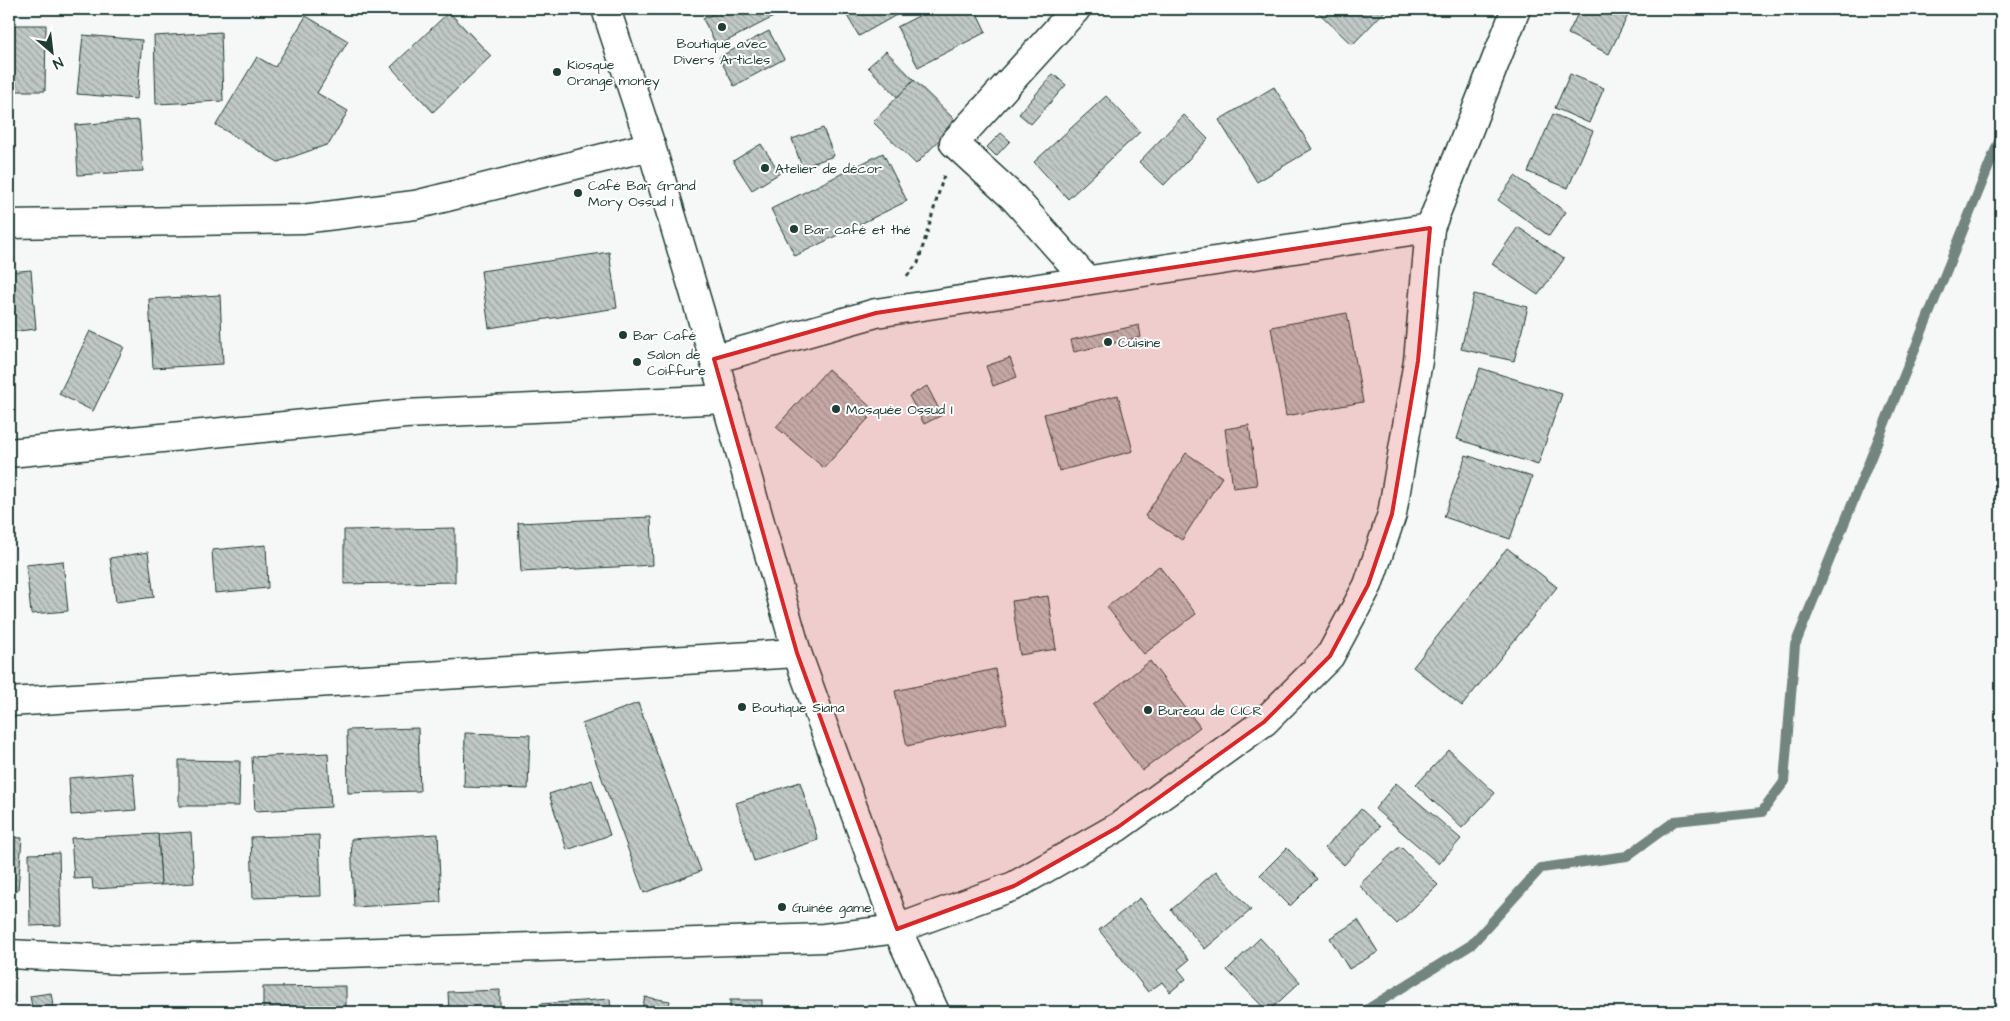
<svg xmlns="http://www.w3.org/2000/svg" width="2010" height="1021" viewBox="0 0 2010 1021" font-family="'Architects Daughter',sans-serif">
<defs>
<pattern id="building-back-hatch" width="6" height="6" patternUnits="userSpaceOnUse" patternTransform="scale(1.25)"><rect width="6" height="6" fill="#c0c9c6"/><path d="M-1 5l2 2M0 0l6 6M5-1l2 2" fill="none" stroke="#9ba4a2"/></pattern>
</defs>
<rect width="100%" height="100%" fill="#f6f7f7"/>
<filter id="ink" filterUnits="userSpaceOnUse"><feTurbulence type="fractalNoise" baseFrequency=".02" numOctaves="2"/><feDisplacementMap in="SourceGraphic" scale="10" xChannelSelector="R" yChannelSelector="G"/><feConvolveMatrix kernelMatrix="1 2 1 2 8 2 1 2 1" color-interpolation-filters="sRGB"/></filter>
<g filter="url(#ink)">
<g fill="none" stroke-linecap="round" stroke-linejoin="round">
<!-- stream -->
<path stroke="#72857f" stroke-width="10" d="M1363 1012 1471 945 1541 868 1627 856 1675 821 1762 812 1784 782 1795 645 2001 136"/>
</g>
<!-- building -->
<g fill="url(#building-back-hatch)" stroke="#1f3d34">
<path d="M723 9H789L717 46 703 19Z"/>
<path d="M843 9H907L859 36Z"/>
<path d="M932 9H975L986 32 918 67 897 27Z"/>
<path d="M1315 9H1387L1352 45Z"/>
<path d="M1580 9H1626L1630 11 1609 54 1568 34Z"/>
<path d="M449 12 491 56 433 112 391 67Z"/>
<path d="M306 16 348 41 317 93 348 111 329 144 278 162 216 125 257 57 275 67Z"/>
<path d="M9 25H46L45 91H9Z"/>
<path d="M769 31 784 59 734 86 719 57Z"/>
<path d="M221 32 223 101 156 104 154 36Z"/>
<path d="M83 35 142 40 137 99 77 94Z"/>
<path d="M886 51 914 80 897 97 868 67Z"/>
<path d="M1053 74 1066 85 1031 124 1019 114Z"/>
<path d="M1570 74 1604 88 1589 123 1555 108Z"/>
<path d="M914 80 957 122 916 164 873 122Z"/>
<path d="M1274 87 1312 149 1257 182 1219 120Z"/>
<path d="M1106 96 1140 132 1068 199 1034 162Z"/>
<path d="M1553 114 1593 131 1568 188 1528 172Z"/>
<path d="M1184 115 1208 139 1164 185 1139 162Z"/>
<path d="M139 120 143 171 78 175 75 125Z"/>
<path d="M823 128 834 156 802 167 792 139Z"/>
<path d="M1001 133 1010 141 996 156 987 147Z"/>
<path d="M761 144 780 173 752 190 733 161Z"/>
<path d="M883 153 907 201 795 256 771 209Z"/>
<path d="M1515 176 1566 212 1549 236 1498 200Z"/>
<path d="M1518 227 1564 259 1538 295 1492 264Z"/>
<path d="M609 252 617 308 489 328 481 271Z"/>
<path d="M31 270 36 329 9 332V272Z"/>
<path d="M1474 294 1528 307 1514 361 1461 349Z"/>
<path d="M220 295 223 364 153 368 149 299Z"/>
<path d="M1347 313 1363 402 1286 416 1271 327Z"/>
<path d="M1139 325 1141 337 1074 352 1071 340Z"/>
<path d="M90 331 124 347 93 411 59 394Z"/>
<path d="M1010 358 1017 377 993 386 986 366Z"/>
<path d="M1480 368 1562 394 1538 465 1457 439Z"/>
<path d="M828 369 875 411 824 468 776 427Z"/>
<path d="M927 386 942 415 924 424 909 396Z"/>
<path d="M1118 395 1133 451 1059 471 1044 414Z"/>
<path d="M1249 425 1257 485 1233 488 1225 429Z"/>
<path d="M1186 453 1222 477 1182 540 1145 516Z"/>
<path d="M1466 455 1532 477 1510 539 1444 517Z"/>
<path d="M651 517 653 565 521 572 518 523Z"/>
<path d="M455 528V582L344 584V530Z"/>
<path d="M266 545 268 588 215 593 212 550Z"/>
<path d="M1507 548 1557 587 1462 706 1413 667Z"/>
<path d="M148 552 154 597 116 602 110 558Z"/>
<path d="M63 561 68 611 31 614 26 565Z"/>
<path d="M1159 566 1196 614 1144 654 1107 607Z"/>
<path d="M1048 596 1056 649 1020 655 1012 601Z"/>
<path d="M1150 661 1200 727 1142 771 1093 705Z"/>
<path d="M995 669 1007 723 907 746 895 691Z"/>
<path d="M638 703 701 871 644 893 582 724Z"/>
<path d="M418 728 420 791 348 793 347 730Z"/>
<path d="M465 733 530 735 528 789 464 787Z"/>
<path d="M1449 750 1495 793 1462 828 1416 785Z"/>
<path d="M328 753 331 807 255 811 252 757Z"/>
<path d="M179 760 240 761 239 806H179Z"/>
<path d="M133 773 136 810 71 815 69 778Z"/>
<path d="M592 780 610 835 567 850 549 794Z"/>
<path d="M800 782 818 840 754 861 736 803Z"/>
<path d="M1396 783 1461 839 1439 864 1375 809Z"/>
<path d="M1361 809 1380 827 1344 865 1325 848Z"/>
<path d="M191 832 194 883 161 885 158 834Z"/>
<path d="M158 834 161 885 93 889 92 878 74 879 71 838Z"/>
<path d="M438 834 441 902 354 907 351 839Z"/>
<path d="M319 835 321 896 253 898 251 837Z"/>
<path d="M9 837 22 838 18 890 9 889Z"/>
<path d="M1400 846 1438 885 1397 924 1359 885Z"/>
<path d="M1287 848 1317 879 1290 906 1260 875Z"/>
<path d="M59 853 61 925 30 926 29 854Z"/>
<path d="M1216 871 1251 910 1205 949 1171 910Z"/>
<path d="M1140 898 1189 960 1178 969 1186 979 1170 992 1162 982 1148 992 1099 930Z"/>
<path d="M1358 920 1378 952 1349 969 1330 938Z"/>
<path d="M1260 938 1300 982 1268 1012 1227 970Z"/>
<path d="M346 986V1012H263V987Z"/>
<path d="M500 990V1012H449L448 992Z"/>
<path d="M51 993 54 1012H33L30 996Z"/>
<path d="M9 995H12L11 1012H9Z"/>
<path d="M645 997 670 1001 667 1012H641Z"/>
<path d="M610 999 611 1012H541L540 1004Z"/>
<rect x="730" y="1000" width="32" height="12"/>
<path d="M160 1008 186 1012H159Z"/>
</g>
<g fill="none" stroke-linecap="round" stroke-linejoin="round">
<!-- minor casing -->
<g stroke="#1f3d34" stroke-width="31">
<g id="minor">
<path d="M606 9 651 146 714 359 797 653 897 929 935 1012"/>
<path d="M1076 9 954 143 1014 198 1086 279"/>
<path d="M9 224 302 219 415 205 651 146"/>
<path d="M714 359 876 313 1430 228"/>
<path d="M9 453 405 414 726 399"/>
<path d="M9 702 797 653"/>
<path d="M9 954 124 960 824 938 897 929 1014 886 1118 827 1264 722 1330 656 1368 585 1392 514 1418 361 1430 228 1516 9"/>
</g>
</g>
<!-- path -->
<path stroke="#1f3d34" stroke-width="3" stroke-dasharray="4 4" stroke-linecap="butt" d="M907 276 918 263 944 175"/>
<!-- minor -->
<use href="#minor" stroke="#fff" stroke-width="28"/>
</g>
</g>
<!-- marked area -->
<path fill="#d62828" fill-opacity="0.2" stroke="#d62828" stroke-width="4" stroke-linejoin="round" d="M1430 228 1418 361 1392 514 1368 585 1330 656 1264 722 1118 827 1014 886 897 929 797 653 714 359 876 313Z"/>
<!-- markers -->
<g fill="#1f3d34" stroke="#fff" stroke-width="2">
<circle cx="722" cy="27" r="5"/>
<circle cx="557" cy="72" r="5"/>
<circle cx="765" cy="168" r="5"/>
<circle cx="578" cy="193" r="5"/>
<circle cx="794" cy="229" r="5"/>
<circle cx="623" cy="335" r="5"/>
<circle cx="1108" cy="342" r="5"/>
<circle cx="637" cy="362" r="5"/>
<circle cx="836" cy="409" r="5"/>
<circle cx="742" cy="707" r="5"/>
<circle cx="1148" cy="710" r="5"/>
<circle cx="782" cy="907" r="5"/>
</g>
<g text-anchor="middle" stroke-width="4" stroke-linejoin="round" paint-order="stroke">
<!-- poi labels -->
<g font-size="14" fill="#1f3d34" stroke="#fff" text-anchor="start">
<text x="722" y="48" text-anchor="middle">Boutique avec<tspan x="722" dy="16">Divers Articles</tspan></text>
<text x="567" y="69">Kiosque<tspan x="567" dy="16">Orange money</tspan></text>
<text x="775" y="173">Atelier de décor</text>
<text x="588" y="190">Café Bar Grand<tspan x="588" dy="16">Mory Ossud 1</tspan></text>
<text x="804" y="234">Bar café et thé</text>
<text x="633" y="340">Bar Café</text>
<text x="1118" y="347">Cuisine</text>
<text x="647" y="359">Salon de<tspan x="647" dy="16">Coiffure</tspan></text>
<text x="846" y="414">Mosquée Ossud I</text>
<text x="752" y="712">Boutique Siana</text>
<text x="1158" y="715">Bureau de CICR</text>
<text x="792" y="912">Guinée game</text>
</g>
</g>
<!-- margin -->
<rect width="2010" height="1021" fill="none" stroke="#fff" stroke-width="30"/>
<rect x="15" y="15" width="1980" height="991" fill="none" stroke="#1f3d34" stroke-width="2" filter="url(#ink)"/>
<!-- north arrow -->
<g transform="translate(52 52) rotate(152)" stroke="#ffffff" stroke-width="4" paint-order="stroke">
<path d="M0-4L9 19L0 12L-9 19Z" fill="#1f3d34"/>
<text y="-8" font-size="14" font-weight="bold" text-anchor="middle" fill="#1f3d34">N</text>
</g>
</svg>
